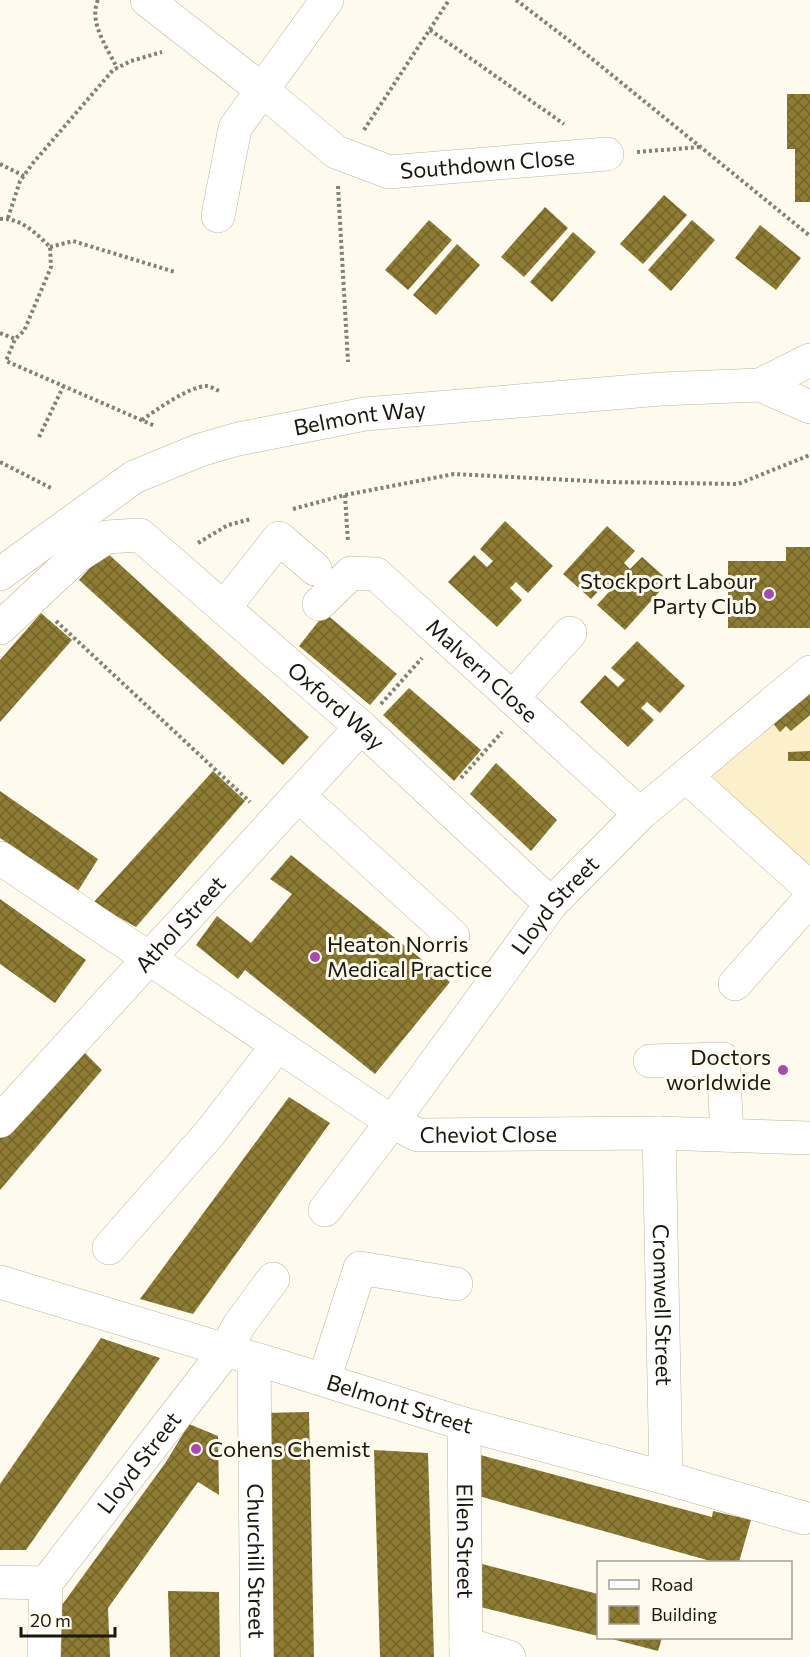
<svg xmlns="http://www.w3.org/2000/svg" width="810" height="1657" viewBox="0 0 810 1657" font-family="Commissioner,sans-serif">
<defs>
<pattern id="building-cross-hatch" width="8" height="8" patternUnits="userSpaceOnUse" patternTransform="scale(1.5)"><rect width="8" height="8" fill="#8e7b34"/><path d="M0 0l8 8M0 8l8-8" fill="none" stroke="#73642a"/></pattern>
</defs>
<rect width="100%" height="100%" fill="#fefbee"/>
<!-- built -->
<path fill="#fbf0c9" d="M810 673V886L687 776Z"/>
<!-- building -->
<g fill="url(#building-cross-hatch)">
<path d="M787 94H810V202H795V149H787Z"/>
<path d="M664 195 687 215 643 264 620 244Z"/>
<path d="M545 207 568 228 524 277 501 257Z"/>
<path d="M429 220 452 240 408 290 385 270Z"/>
<path d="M692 220 715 240 671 291 648 270Z"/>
<path d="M760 225 801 258 776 290 735 258Z"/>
<path d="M573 232 596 252 552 302 530 282Z"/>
<path d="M457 244 480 265 436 315 413 295Z"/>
<path d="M505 521 553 566 528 593 516 582 510 588 522 600 497 627 448 582 474 555 487 567 493 561 480 549Z"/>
<path d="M607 526 635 551 624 563 630 569 642 557 669 581 625 630 597 605 609 592 603 586 591 599 563 574Z"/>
<path d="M786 547H810V628H728V561H786Z"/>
<path d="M105 551 309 737 283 765 79 580Z"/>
<path d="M41 613 72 640 0 722V660Z"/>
<path d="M325 613 397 674 370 705 299 646Z"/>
<path d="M637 641 685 686 660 713 647 702 641 708 654 720 628 747 580 702 605 675 618 687 625 680 611 668Z"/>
<path d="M409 688 481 750 454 781 383 715Z"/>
<path d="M810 690V715L791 731 786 726 780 732 772 722Z"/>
<path d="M810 751V761H788V752Z"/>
<path d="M496 763 557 820 531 851 470 794Z"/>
<path d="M213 771 245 801 136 927 93 903Z"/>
<path d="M0 791 98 859 78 891 0 838Z"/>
<path d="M291 855 450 982 375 1074 245 970 238 979 196 945 217 916 251 943 292 894 270 879Z"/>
<path d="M0 899 86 960 55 1003 0 964Z"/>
<path d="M79 1047 102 1070 0 1190V1135Z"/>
<path d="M289 1097 330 1123 193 1314 140 1299Z"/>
<path d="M101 1338 160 1358 26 1550H0V1484Z"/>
<path d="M309 1412 314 1657H268L262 1413Z"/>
<path d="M189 1424 218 1436 219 1495 198 1482 108 1608 110 1657H60L59 1609 166 1462Z"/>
<path d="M374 1450 428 1453 434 1657H380Z"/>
<path d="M473 1453 712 1517 713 1511 751 1520 739 1562H714L475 1495Z"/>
<path d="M482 1564 598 1594V1636L480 1607Z"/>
<path d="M168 1591 219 1592 220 1657H170Z"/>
<path d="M608 1638H662L658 1651Z"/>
</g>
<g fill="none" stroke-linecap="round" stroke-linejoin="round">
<!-- minor casing -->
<g stroke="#bdb597" stroke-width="34">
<g id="minor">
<path id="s1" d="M147 0 261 89 336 152 389 172 607 154"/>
<path d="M218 216 235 128 327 0"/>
<path d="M760 385 810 407"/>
<path id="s2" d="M0 574 134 477 200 450 238 439 365 414 661 389 760 385 810 360"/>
<path id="s3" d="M319 604 351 573 376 574 640 814"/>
<path d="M224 608 279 538 315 569"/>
<path id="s4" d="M0 628 76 557 107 537 140 535 361 727 551 904"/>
<path d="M512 698 570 633"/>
<path d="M686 776 810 888"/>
<path d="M298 795 453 936"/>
<path id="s5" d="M0 858 392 1122 418 1135 659 1133 810 1138"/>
<path d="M735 984 810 899"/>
<path d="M650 1061 723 1059 727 1135"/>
<path id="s6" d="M0 1121 361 727"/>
<path id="s7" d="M659 1133 666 1478"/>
<path id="s8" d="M325 1210 392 1122 551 904 640 814 810 672"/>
<path d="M109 1248 210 1133 277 1046"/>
<path id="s9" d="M0 1282 282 1367 464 1424 666 1478 804 1518"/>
<path id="s10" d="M254 1359 257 1657"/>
<path d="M324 1380 360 1268 456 1284"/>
<path id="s11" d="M464 1424 466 1657"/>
<path d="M0 1582 46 1583"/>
<path d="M466 1644 509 1657"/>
<path id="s12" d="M44 1657 46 1583 226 1350 239 1325 273 1279"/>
</g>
</g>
<!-- path -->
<g stroke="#838074" stroke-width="4" stroke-dasharray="3 3" stroke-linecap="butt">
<path d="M98 0C88 22 108 49 117 68"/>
<path d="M516 0 575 45 810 236"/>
<path d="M430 30 564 124"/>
<path d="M364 130 449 0"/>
<path d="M637 152 701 147"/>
<path d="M0 164 24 176"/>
<path d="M338 186 348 362"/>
<path d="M8 218 20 181 33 163 113 70 131 61 162 52"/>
<path d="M0 219C20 217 37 234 50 247L51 267 24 331 15 339 6 361 155 426"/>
<path d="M50 247 73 241 175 272"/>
<path d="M0 333 15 339"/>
<path d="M142 420C156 410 188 387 206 386 210 386 215 389 219 391"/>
<path d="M39 437 63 387"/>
<path d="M0 462 51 488"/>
<path d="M345 495 348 542"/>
<path d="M293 509 345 495 454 474 609 482 738 484 810 455"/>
<path d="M198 543 228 525 251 519"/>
<path d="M56 621 250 802"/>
<path d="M381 704 422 658"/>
<path d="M461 778 502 732"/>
</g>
<!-- minor -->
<use href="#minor" stroke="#fff" stroke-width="33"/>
</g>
<!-- markers -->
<g fill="#a948af" stroke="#fefbee" stroke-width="2">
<circle cx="769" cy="594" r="6"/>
<circle cx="315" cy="957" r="6"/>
<circle cx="783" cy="1070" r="6"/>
<circle cx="196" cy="1449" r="6"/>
</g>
<g text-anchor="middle" stroke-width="6" stroke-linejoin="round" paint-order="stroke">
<!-- street labels -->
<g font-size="22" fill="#1a170c" stroke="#fefbee">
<text dy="8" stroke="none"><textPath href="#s1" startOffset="398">Southdown Close</textPath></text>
<text dy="8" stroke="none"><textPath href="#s2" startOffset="400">Belmont Way</textPath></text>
<text dy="8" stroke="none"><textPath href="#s3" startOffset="213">Malvern Close</textPath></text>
<text dy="8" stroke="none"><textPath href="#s4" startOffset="434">Oxford Way</textPath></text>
<text dy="8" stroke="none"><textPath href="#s8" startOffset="382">Lloyd Street</textPath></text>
<text dy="8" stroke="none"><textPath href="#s6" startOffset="267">Athol Street</textPath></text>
<text dy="8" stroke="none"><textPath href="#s5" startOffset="572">Cheviot Close</textPath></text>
<text dy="8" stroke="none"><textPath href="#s7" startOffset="172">Cromwell Street</textPath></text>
<text dy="8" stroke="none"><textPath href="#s9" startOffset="418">Belmont Street</textPath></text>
<text dy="8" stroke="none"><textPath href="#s12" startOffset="226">Lloyd Street</textPath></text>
<text dy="8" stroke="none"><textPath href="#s11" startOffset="117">Ellen Street</textPath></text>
<text dy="8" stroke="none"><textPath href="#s10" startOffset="202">Churchill Street</textPath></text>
</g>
<!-- poi labels -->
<g font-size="22" fill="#1a170c" stroke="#fefbee" text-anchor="end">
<text x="757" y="589">Stockport Labour<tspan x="757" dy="25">Party Club</tspan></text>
<text x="327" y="952" text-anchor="start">Heaton Norris<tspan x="327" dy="25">Medical Practice</tspan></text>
<text x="771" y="1065">Doctors<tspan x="771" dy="25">worldwide</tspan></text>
<text x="208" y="1457" text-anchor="start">Cohens Chemist</text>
</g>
</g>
<!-- legend -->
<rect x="597" y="1561" width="195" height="78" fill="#fefbee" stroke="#a3a094" stroke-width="1.5"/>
<rect x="609" y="1580" width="30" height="9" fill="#ffffff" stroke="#a3a094" stroke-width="1.5"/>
<text x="651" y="1591" font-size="18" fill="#1a170c">Road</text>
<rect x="609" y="1606" width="30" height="18" fill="url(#building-cross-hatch)" stroke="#a3a094" stroke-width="1.5"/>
<text x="651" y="1621" font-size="18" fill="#1a170c">Building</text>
<!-- scale -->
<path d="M21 1627v9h94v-9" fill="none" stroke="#1a170c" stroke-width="3"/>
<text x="30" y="1627" font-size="18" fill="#1a170c" stroke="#fefbee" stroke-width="4.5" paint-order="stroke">20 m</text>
</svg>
